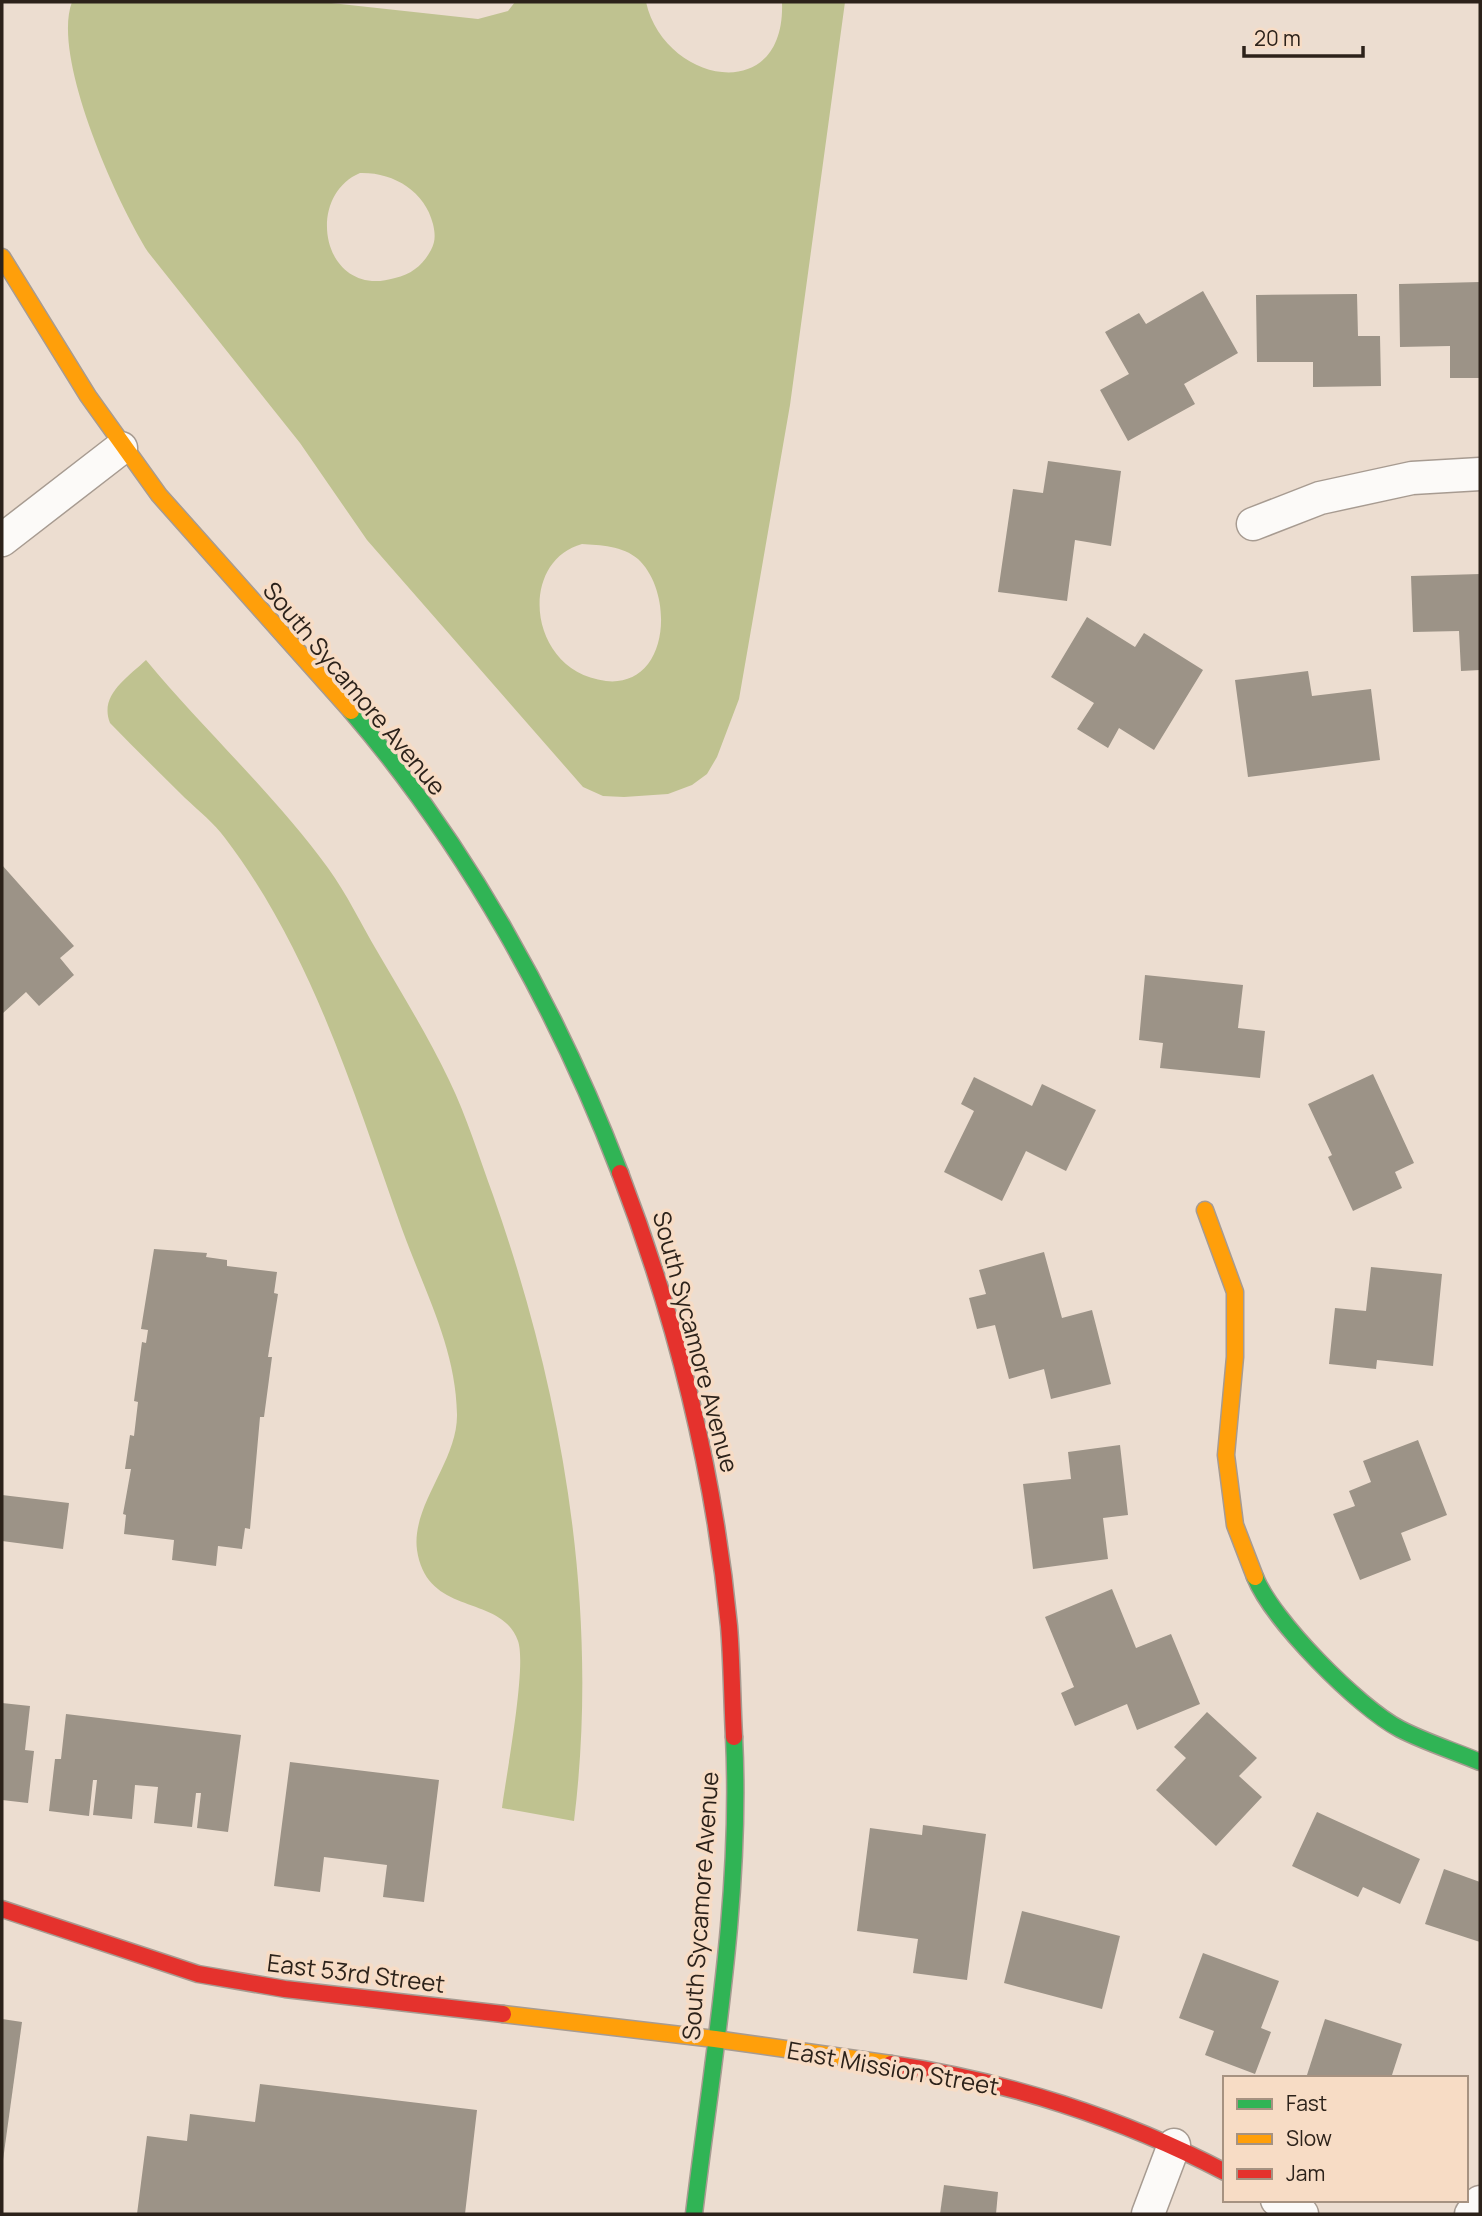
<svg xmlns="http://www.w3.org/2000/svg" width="1482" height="2216" viewBox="0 0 1482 2216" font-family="Manrope,sans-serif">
<rect width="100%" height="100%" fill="#ecddd0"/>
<!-- water -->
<g fill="#bfc290" fill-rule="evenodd">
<path d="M72 2H322L478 19 508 11 515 2H646C664 83 786 108 782 2H845L790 405 739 699 717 757 707 774 692 785 668 794 624 797 603 796 583 787 367 540 300 443 148 252C117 203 51 57 72 2ZM360 173C393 172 425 191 433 224 435 233 436 241 431 250 423 265 412 274 395 278 323 300 303 197 360 173ZM582 544C600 545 623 546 638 559 664 583 669 637 648 664 638 677 623 683 606 681 528 672 517 562 582 544Z"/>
<path d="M146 660C205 731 273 793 328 868 347 894 361 924 377 951 402 994 428 1036 449 1080 467 1117 479 1157 493 1195 563 1394 600 1610 574 1821L502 1808C506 1776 527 1666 518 1641 501 1593 427 1618 417 1550 411 1505 458 1461 457 1414 456 1348 424 1290 402 1229 354 1094 313 954 225 838 214 823 199 811 185 798 160 773 135 749 110 723 99 695 127 678 146 660Z"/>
</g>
<!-- building -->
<g fill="#9c9387">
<path d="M1480 282V378H1450V346L1400 347 1399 284Z"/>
<path d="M1203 291 1238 353 1184 384 1195 404 1128 441 1100 390 1129 374 1105 332 1139 313 1146 324Z"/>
<path d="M1357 294 1358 336H1380L1381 386 1313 387V362H1257L1256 295Z"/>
<path d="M1048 461 1121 471 1111 546 1075 540 1067 601 998 592 1013 489 1043 493Z"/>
<path d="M1480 574V670L1461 671 1459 631 1413 632 1411 576Z"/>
<path d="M1087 617 1135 647 1144 633 1203 670 1154 750 1119 728 1108 748 1077 729 1094 703 1051 677Z"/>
<path d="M1308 671 1312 696 1371 689 1380 760 1248 777 1235 680Z"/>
<path d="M2 865 74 946 60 958 74 975 39 1006 26 992 2 1014Z"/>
<path d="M1145 975 1243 985 1238 1028 1265 1031 1260 1078 1160 1068 1163 1043 1139 1040Z"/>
<path d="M1373 1074 1414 1163 1395 1172 1402 1188 1353 1211 1328 1157 1332 1155 1308 1104Z"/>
<path d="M974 1077 1032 1106 1042 1084 1096 1110 1066 1171 1026 1151 1002 1201 944 1172 974 1111 961 1104Z"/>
<path d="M154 1249 207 1253 206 1257 227 1260V1266L277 1272 274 1293 278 1294 268 1357H272L264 1417H260L250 1529 245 1528 242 1549 218 1546 216 1566 172 1560 174 1540 124 1534 126 1515 123 1514 131 1469H125L130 1435 134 1436 138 1402 134 1401 142 1342 146 1343 148 1330 141 1329Z"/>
<path d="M1044 1252 1062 1318 1092 1310 1111 1384 1051 1399 1044 1369 1009 1379 995 1325 977 1329 969 1298 986 1294 979 1270Z"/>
<path d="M1371 1267 1442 1274 1433 1366 1377 1360 1376 1369 1329 1364 1335 1308 1366 1311Z"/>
<path d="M1418 1440 1447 1515 1401 1533 1411 1560 1360 1580 1333 1514 1355 1506 1349 1491 1371 1482 1363 1461Z"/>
<path d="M1120 1445 1128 1515 1103 1518 1108 1559 1033 1569 1023 1484 1071 1479 1068 1452Z"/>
<path d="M2 1495 69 1503 63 1549 2 1541Z"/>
<path d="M1112 1589 1136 1648 1171 1634 1200 1704 1137 1730 1127 1704 1075 1726 1061 1693 1074 1687 1045 1617Z"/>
<path d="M2 1703 30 1706 25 1750 34 1751 28 1803 2 1800Z"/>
<path d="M1207 1712 1257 1758 1239 1776 1262 1797 1216 1846 1156 1790 1186 1758 1174 1747Z"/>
<path d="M66 1714 241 1735 228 1832 197 1828 201 1793H196L192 1827 154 1823 158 1787 135 1785 132 1819 93 1815 97 1780H93L89 1816 49 1811 55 1759H61Z"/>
<path d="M290 1762 439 1780 424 1902 383 1897 387 1865 324 1857 320 1892 274 1886Z"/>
<path d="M1317 1812 1420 1859 1400 1904 1363 1887 1358 1897 1292 1866Z"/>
<path d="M923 1825 986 1834 967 1980 913 1973 918 1939 857 1931 870 1828 922 1835Z"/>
<path d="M1444 1869 1480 1882V1942L1425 1924Z"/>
<path d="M1022 1911 1120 1936 1102 2009 1004 1983Z"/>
<path d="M1203 1953 1279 1981 1261 2028 1271 2032 1255 2074 1205 2055 1214 2031 1179 2018Z"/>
<path d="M2 2019 22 2022 3 2160 2 2159Z"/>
<path d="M1325 2019 1402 2044 1391 2078H1306Z"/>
<path d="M260 2084 477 2110 465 2214H137L147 2136 187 2141 190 2114 255 2122Z"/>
<path d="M944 2185 998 2192 996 2214H940Z"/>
</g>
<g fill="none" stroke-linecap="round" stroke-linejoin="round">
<!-- street casing -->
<g stroke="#a79b91" stroke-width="35">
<g id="street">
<path d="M1253 524 1320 498 1412 478 1480 474"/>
<path d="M2 540 121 448"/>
<path d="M1277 2200 1302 2214"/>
<path d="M1148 2214 1174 2145"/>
<path d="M1471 2214 1480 2202"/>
</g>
</g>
<!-- fast casing -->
<g stroke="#a79b91" stroke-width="19">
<g id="fast">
<path d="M351 711C466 845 557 1008 620 1173"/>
<path d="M1255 1577C1272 1620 1358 1707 1400 1729 1425 1742 1454 1751 1480 1762"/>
<path d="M694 2214C713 2057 742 1896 734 1737"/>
</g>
</g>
<!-- slow casing -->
<g stroke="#a79b91" stroke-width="19">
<g id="slow">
<path d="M2 257 88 396 159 495 351 711"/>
<path d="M1205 1210 1235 1292V1357L1226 1455 1235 1525 1255 1577"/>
<path d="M503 2014 715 2039 891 2064"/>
</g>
</g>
<!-- jam casing -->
<g stroke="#a79b91" stroke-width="19">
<g id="jam">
<path d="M620 1173C676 1319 714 1470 729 1626 732 1663 732 1700 734 1737"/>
<path d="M2 1909 198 1974 285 1989 503 2014"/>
<path d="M891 2064C1006 2081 1122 2118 1225 2172"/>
</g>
</g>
<!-- street -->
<use href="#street" stroke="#fcfaf8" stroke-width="32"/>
<!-- fast -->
<use href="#fast" stroke="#30b455" stroke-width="16"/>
<!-- slow -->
<use href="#slow" stroke="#ff9f0a" stroke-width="16"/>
<!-- jam -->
<use href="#jam" stroke="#e5322d" stroke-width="16"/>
</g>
<g text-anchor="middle" stroke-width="7" stroke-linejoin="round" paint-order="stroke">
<!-- street labels -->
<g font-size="24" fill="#2c221a" stroke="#f7dcc5">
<text transform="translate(354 689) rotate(50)" y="8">South Sycamore Avenue</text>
<text transform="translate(695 1342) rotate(75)" y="8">South Sycamore Avenue</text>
<text transform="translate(701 1906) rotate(-86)" y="8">South Sycamore Avenue</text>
<text transform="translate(356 1974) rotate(7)" y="8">East 53rd Street</text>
<text transform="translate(893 2069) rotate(10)" y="8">East Mission Street</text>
</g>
</g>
<!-- border -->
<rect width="1482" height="2216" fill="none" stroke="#2c221a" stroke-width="7"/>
<!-- legend -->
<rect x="1223" y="2076" width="245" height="126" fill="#f7dcc5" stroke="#a69281" stroke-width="2"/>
<rect x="1237" y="2099" width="35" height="10" fill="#30b455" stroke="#a69281" stroke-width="2"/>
<text x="1286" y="2111" font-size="21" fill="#2c221a">Fast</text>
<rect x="1237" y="2134" width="35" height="10" fill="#ff9f0a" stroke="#a69281" stroke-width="2"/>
<text x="1286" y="2146" font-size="21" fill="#2c221a">Slow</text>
<rect x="1237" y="2169" width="35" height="10" fill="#e5322d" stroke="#a69281" stroke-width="2"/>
<text x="1286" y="2181" font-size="21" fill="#2c221a">Jam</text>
<!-- scale -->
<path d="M1244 46v10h119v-10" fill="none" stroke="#2c221a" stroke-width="3.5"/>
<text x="1254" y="46" font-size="21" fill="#2c221a" stroke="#f7dcc5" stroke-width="5" paint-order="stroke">20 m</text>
</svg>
